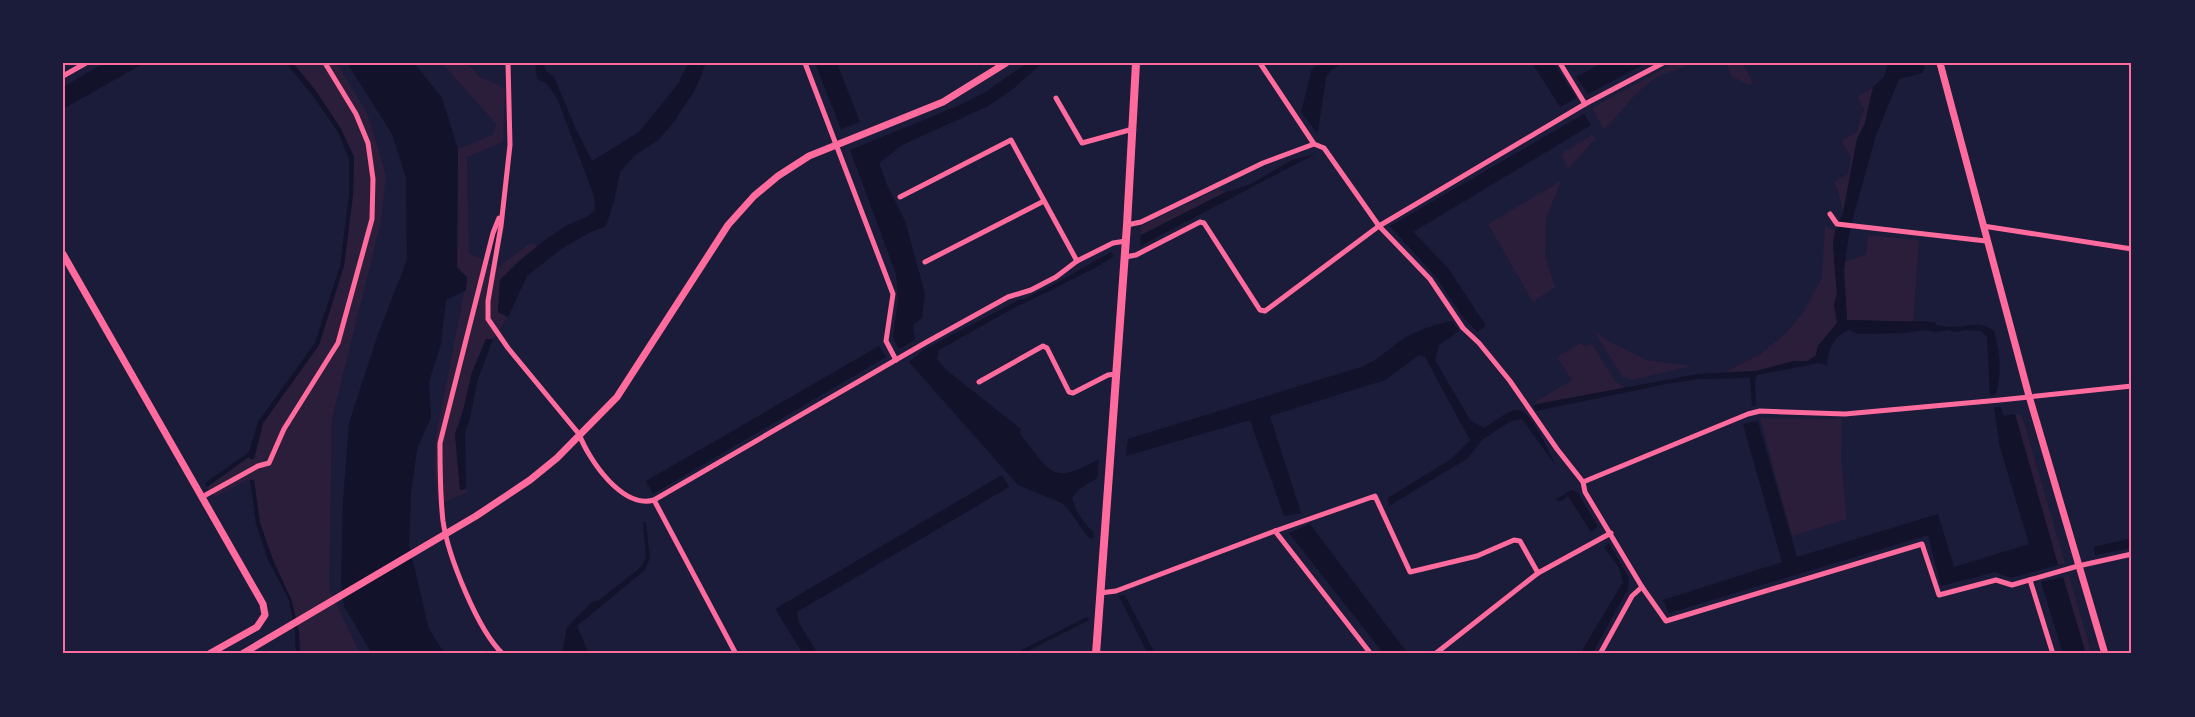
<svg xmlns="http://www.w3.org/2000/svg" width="2195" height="717" viewBox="0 0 2195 717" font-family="'IBM Plex Sans',sans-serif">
<rect width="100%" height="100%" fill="#1b1b3a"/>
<!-- green -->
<g fill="#2a1e3b">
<path d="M293 63H337L368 115 386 175 381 221 332 418 329 589 360 654H300L299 632 292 601 273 560 260 523 254 480H247L215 497 207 487 249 457 254 459 263 423 319 345 344 266 353 195 354 157 341 129 316 91Z"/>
<path d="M442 63H467L480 77 505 88 503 142 467 157 469 253 498 267 531 243 538 246 518 261 500 280 498 312 508 317 493 339H486L455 434 460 489H466L468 492 438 505 435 473 436 436 467 278 457 267 458 149 493 135 496 124Z"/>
<path d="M1674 63H1690C1679 72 1663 71 1651 81 1634 94 1619 114 1604 130L1592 108Z"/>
<path d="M1726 63H1743L1753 83 1749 85 1731 76Z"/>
<path d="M1873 87 1865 123 1857 139 1843 213 1838 190 1834 182 1848 174 1851 157 1841 141 1857 132 1864 109 1857 97Z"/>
<path d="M1592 135 1595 139 1568 169 1561 154Z"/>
<path d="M1561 181 1546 219 1545 256 1555 287 1533 302 1488 224Z"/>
<path d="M1218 189 1226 192 1141 235V226Z"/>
<path d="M1825 225 1835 231 1833 245 1837 294 1834 304 1837 323 1818 346 1816 355 1808 361H1794L1756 371 1725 372 1759 355 1784 335 1803 313 1822 277Z"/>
<path d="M1868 235 1919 240 1913 322 1847 320 1844 270 1845 262 1866 254Z"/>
<path d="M1594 331 1610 342 1646 360 1692 366 1631 380 1622 376Z"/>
<path d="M1580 343 1586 346 1592 344 1615 381 1625 388 1537 404 1535 402 1572 380 1557 357Z"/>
<path d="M2015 414 2022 416 2065 563 2058 565Z"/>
<path d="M1760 418 1842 419 1841 460 1847 519 1792 536Z"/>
<path d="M2069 576 2092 654H2086L2063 577Z"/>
</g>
<!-- water -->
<g fill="#12122b">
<path d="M104 63H144L63 109V87Z"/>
<path d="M286 63H293L316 91 341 129 354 157 353 195 344 266 319 345 263 423 254 459H250L249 457 207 487 205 483 249 452 258 422 315 343 340 266 349 195V159L338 132 313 96Z"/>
<path d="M347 63H414L442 98 458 149 457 267 467 277 466 290 446 300 441 344 429 382 431 417 417 449 411 494 409 545 429 629 445 654H372L344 606 341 582 343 501 349 423 378 334 407 260 406 178 392 134Z"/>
<path d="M535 63H544L545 70 554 77 575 127 592 161 639 132 678 84 688 63H706L695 90 673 123 658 140 635 155 620 172 614 201 606 226 589 233 561 249 527 276 508 317 498 312 500 280C518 262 537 245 558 231 570 222 584 221 595 210L594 196 557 98 546 83 537 79Z"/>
<path d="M815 63H837L860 122 841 129Z"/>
<path d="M1027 63H1042L1013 89 988 106 902 145 879 163 887 185 905 221 925 294 922 318 913 325 915 340 899 349 893 338 898 299 896 274 850 150 958 106 984 93Z"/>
<path d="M1320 63H1343L1331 70 1326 77 1318 132H1316L1301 112 1312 69Z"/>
<path d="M1532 63H1554L1576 98 1560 107Z"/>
<path d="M1602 63H1646L1588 94 1576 77Z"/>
<path d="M1888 63H1923L1925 68 1922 73 1899 79 1876 135 1849 232 1844 270 1847 320 1935 322 1936 325C1942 326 1950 327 1956 327 1972 326 1979 321 1994 331 2000 351 2002 374 1996 394L1990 396 1987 337 1981 331 1966 330 1955 332 1948 330 1935 332 1925 330 1904 333 1858 334 1849 330C1834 336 1828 349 1827 365L1819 363 1757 375 1755 382 1756 406H1752L1750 378 1698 379 1666 384 1536 411 1533 406 1537 404 1698 374 1756 371 1794 361H1808L1816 355 1818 346 1837 323 1834 304 1837 294 1833 245 1835 231 1843 213 1857 139 1865 123 1873 87 1884 77Z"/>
<path d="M1584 114 1591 125 1413 232 1448 268 1486 326 1477 332 1463 317 1436 277 1390 226Z"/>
<path d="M1315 154 1140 246 1141 235 1226 192 1249 185 1292 160Z"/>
<path d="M1111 252 1114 256 1095 268 1051 290 1049 287Z"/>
<path d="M1021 299 1024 302 939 350 937 359 945 369 1021 429 1020 434C1052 473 1050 486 1099 459L1097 478 1078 490 1072 498C1075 511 1084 523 1094 533L1093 539 1088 537 1068 509 1062 503 1018 485 909 362 925 349Z"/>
<path d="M1452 321 1459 331 1439 345 1435 360 1470 420 1484 428C1493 423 1506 411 1517 410 1531 409 1550 454 1556 466L1522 419 1511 421 1482 440 1468 458 1389 506 1388 498 1451 459 1470 440 1425 357 1419 355 1385 380 1270 416 1301 513 1284 516 1250 420 1126 456 1128 439 1364 366C1379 359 1390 348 1403 339 1419 330 1435 324 1452 321Z"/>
<path d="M486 339H493L477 382 470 418 465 434 466 489 460 490 455 434 462 415 472 372Z"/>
<path d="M879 346 886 357 653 494 646 481Z"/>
<path d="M1994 407H2001L2004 416 2015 414 2058 565 2011 578 1995 572 1941 586 1928 535 1669 613 1663 600 1782 562 1743 424 1758 421 1797 557 1938 514 1954 567 2029 544 2000 447Z"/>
<path d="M1002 475 1009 487 797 612 799 623 818 654H803L775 609Z"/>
<path d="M250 480H254L260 523 273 560 292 601 299 632 300 654H296L295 631 289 600 268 560 256 524Z"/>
<path d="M1571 490 1578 493 1598 527 1591 532 1568 496 1562 501 1555 500Z"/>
<path d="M643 522H646L650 558 645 570 577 626 589 654H562L567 627 592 602 598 601 641 567 646 557Z"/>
<path d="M1310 524 1408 654H1384L1289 533Z"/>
<path d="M2132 538V548L2095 555 2094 547Z"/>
<path d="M1609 543 1629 578 1628 589 1592 654H1580L1623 582 1619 568 1604 547Z"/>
<path d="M2063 577 2086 654H2063L2041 582Z"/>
<path d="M1125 595 1155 654H1148L1119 596Z"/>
</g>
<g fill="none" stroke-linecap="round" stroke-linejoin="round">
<!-- stream -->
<g stroke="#12122b" stroke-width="4">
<path d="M1020 303 1053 287"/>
<path d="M1018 654 1087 619"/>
</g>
<!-- minor -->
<g stroke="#ff6b9d" stroke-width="5">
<path d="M508 63 510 145 501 226 488 301V319L508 348 579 434C589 460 622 509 654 500L925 343 1008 297 1031 290 1056 277 1077 261 1113 243 1126 241"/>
<path d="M805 63 893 294 886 341 896 360"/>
<path d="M1260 63 1314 144 1324 148 1379 226 1430 279 1463 328 1479 343 1510 381 1557 449 1583 482"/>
<path d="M1560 63 1585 104"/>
<path d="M63 76 86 63"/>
<path d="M1056 98 1082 143 1133 129"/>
<path d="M900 197 1011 140 1077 261"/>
<path d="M1830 214 1837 224 1986 241"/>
<path d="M499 218 493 233 440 443C440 469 440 495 443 521 448 556 478 631 503 654"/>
<path d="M1127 225 1141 222 1263 163 1314 144"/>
<path d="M1983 226 2132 249"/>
<path d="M1125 257 1136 255 1200 222 1204 223 1260 310 1265 311 1379 226 1585 104 1663 63"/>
<path d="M925 262 1044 201"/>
<path d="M979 382 1043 346 1047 348 1069 392 1073 393 1108 375 1116 374"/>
<path d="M202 497 258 466 269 463 284 429 338 343 372 219 373 179 368 143 356 114 325 63"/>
<path d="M654 500 736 654"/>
<path d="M1275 531 1371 654"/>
<path d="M2030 580 2053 654"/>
<path d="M1642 587 1666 621 1922 544 1939 595 1996 580 2012 585 2078 566 2132 554"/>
<path d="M1100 593 1116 591 1275 531 1375 496 1410 572 1477 556 1514 540 1520 541 1538 573 1611 533"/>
<path d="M1435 654 1538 573"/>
<path d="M1600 654 1632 596 1642 587 1585 492 1583 482 1748 414 1760 411 1845 414 2000 400 2132 386"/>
</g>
<!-- tertiary -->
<g stroke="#ff6b9d" stroke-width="7">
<path d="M1940 63 2029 396 2105 654"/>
<path d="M63 254 263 604 265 615 257 627 209 654"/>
<path d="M242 654 476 516 530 480 557 458 617 397 728 225 754 196 778 176 809 156 943 102 1006 63"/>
</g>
<!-- primary -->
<path stroke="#ff6b9d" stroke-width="8" d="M1096 654 1127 225 1136 63"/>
</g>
<!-- border -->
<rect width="2195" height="717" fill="none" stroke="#1b1b3a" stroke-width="129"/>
<rect x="64" y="64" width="2066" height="588" fill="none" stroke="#ff6b9d" stroke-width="2"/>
</svg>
